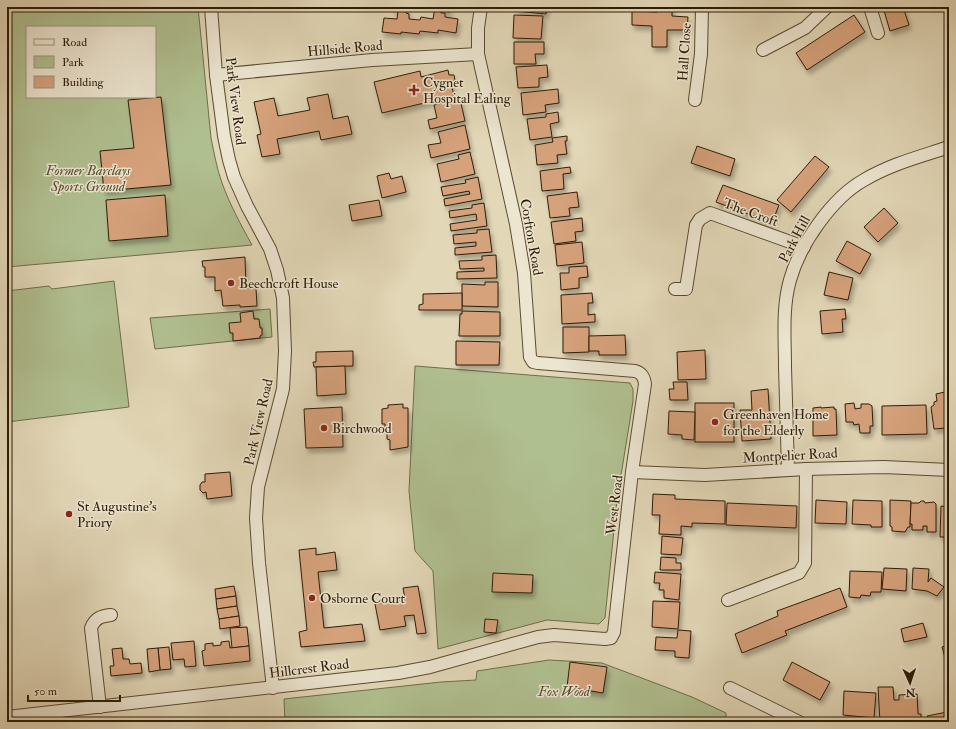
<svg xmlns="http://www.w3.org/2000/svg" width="956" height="729" viewBox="0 0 956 729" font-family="'IM FELL Double Pica',serif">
<defs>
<filter id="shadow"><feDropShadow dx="2.5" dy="4.5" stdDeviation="2" flood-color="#0004"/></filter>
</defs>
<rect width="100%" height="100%" fill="#e2d7b7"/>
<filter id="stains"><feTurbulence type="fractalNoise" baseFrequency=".005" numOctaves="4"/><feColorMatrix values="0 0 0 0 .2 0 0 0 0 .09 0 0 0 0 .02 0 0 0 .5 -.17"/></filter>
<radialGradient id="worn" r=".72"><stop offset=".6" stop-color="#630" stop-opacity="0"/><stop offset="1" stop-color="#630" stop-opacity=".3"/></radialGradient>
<!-- green -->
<g fill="#b0bf90" stroke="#6e6e4b" fill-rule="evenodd">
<path d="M7 7H198L211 138C214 153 217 169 222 183 230 205 241 225 252 245L7 267ZM27 27H155V97H27Z"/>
<path d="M114 281 129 407 7 422V291L49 286 52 289Z"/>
<path d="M270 309 272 337 155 349 150 318Z"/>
<path d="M415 366 630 383 633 389V401L617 500 605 618 599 624 547 620 438 649 433 571 415 551 409 491Z"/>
<path d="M549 660 602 663 692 697 726 713V722H285L284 699 441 682 476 680 477 671Z"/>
</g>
<!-- building -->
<g fill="#d6a27c" stroke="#2d1c06" filter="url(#shadow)">
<path d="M392 7H407L406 13 409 14V19L420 20 421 17 433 19 435 7H449V12L441 10V13H445V17L458 19 456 33 438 30V33L420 31 419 34 401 32V34L382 32 384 18 397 19 398 10 392 9Z"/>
<path d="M516 7H547L546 14 516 11Z"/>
<path d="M657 7H672V16L688 17 687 30H667V47H652V26L632 25V11L657 12Z"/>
<path d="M883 7H903L909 25 890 31Z"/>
<path d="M514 15 543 16 541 39 513 38Z"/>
<path d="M854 15 865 32 807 70 796 53Z"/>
<path d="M514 42H544V54H535L536 64H514Z"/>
<path d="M547 65 548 77 539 78V87L518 88 516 67Z"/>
<path d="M448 70 449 75H454L455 80 451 83 454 96 382 113 374 82 420 71 421 77Z"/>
<path d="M558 89 559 103 545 105 546 112 523 115 521 93Z"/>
<path d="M328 94 333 119 348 116 352 134 321 140 319 131 277 139 280 154 262 157 257 135 261 134 254 102 274 98 278 116 310 110 307 98Z"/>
<path d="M161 97 171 185 104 191 100 151 134 148 128 100Z"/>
<path d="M460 99 465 121 430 129 428 120 437 118 434 105Z"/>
<path d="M558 112 559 122 550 124 552 137 530 140 527 119 546 117V114Z"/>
<path d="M465 125 470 149 431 158 428 145 441 143 438 132Z"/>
<path d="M567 136V141H565L567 154 557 155 558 163 537 165 535 145 553 142 552 138Z"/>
<path d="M697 146 735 159 730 176 691 163Z"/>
<path d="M470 152 475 174 441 182 437 164 459 159 458 155Z"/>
<path d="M815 156 829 167 791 212 777 200Z"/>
<path d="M570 167 571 173 563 174 564 189 542 191 540 171Z"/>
<path d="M389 173 391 179 402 176 406 192 382 198 377 176Z"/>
<path d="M478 177 482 199 445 206 444 199 470 194 469 191 443 196 441 187 466 183 465 180Z"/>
<path d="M723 185 779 205 772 223 716 202Z"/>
<path d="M577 192 579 207 569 208 570 216 550 218 547 196Z"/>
<path d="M165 195 168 236 109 241 106 200Z"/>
<path d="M379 200 382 216 352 221 349 205Z"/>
<path d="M484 203 487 226 451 231 450 224 477 220 476 214 450 218 449 211 472 208V205Z"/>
<path d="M884 208 898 223 878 242 864 227Z"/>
<path d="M582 218 583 231 575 232 576 241 554 244 551 222Z"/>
<path d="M489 229 492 252 455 255V248L476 246V242L454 244 453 235 477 233V230Z"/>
<path d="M847 241 871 254 860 274 836 261Z"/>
<path d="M582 242 584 263 557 266 555 245Z"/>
<path d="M496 255 497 278 457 279V272L484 271V268L460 269 459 261 482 260V256Z"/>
<path d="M245 257 246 288H256L257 306 240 307V305L223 306 221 290 215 291V277H205V267H203L202 261Z"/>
<path d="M587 266 588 277 579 278V288L561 290 560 273H569V267Z"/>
<path d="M829 272 853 278 848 300 824 295Z"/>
<path d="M485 282H498V307L462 306V284L485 285Z"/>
<path d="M462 293V310H419V305L423 304V294Z"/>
<path d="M592 293 593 303H588V315L595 314V322L562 324 561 295Z"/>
<path d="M845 309 846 319H842L843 332 822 334 820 311Z"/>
<path d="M253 311 254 319H259L260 328H262V335L260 336V338L233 341V333H230L229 323 241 322 240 313Z"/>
<path d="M462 311 500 312V336H459L460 314H462Z"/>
<path d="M563 327H589V352L563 353Z"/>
<path d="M625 335 626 355H599V351H589V336Z"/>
<path d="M456 341 500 342 499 365H456Z"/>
<path d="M705 350 706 379 678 380 677 352Z"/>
<path d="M353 351V366L314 367 313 362H316V352Z"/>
<path d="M345 366 346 394 317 396 316 367Z"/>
<path d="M673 382H687L688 400H670L669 389H674Z"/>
<path d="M768 389 771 439 742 441 740 410H752L751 391Z"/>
<path d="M949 391V423L946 424V428L934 429 931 407 934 405V402L937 401 936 394Z"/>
<rect x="695" y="403" width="39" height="39"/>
<path d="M854 403 855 409 861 408V404H869L872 406 873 426H870V433H860L859 424 854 425 853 422H846L845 404Z"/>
<path d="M403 404V408H408V447L390 450V440L387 439V429H385V424H382V409L388 408V405Z"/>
<path d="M926 405 927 434 882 435V406Z"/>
<path d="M342 407 343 447 306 448 304 409Z"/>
<path d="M821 407V408L834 407V409H836L837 435 813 436V408Z"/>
<path d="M669 411 695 412 694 440 682 439V435L668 434Z"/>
<path d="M230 472 232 496 207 499 206 492 203 493 200 490V485L202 482H205V474Z"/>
<path d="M653 494 675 495V499L725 501V524L692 523V527L681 526V535L659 534 660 515H652Z"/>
<path d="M816 500 847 502 846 524 815 523Z"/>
<path d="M853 500 882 501V527H871V525L852 524Z"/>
<path d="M890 500 911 501 910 527H908L905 532 892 531V527L890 526Z"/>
<path d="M921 501H924L925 503 934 502 936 504V532H927V526H923V530H912V524H910L911 503H919Z"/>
<path d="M727 503 797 506 796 528 726 525Z"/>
<path d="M941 506 949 507V537H940Z"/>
<path d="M662 536 683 538 681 555 661 554Z"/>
<path d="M316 548V555L335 552 337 570 318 572 324 628 362 624 365 641 301 647 299 632 307 630 299 550Z"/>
<path d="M661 557 676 558V563H681V570H660Z"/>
<path d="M884 568 907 569 906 591 882 589Z"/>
<path d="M913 568 929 569 928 582 931 578 944 587 937 596 927 591 912 589Z"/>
<path d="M850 571 882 572 881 592H871L870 596 861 595 860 598 849 597Z"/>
<path d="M655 572 681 574 679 600 664 598V590H659L660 583H654Z"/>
<path d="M493 573 533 575 532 593 492 592Z"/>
<path d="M234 586 236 596 216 599 215 589Z"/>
<path d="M418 586 426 633 417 634 414 615 404 616 406 626 380 630 375 604 405 599 403 588Z"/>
<path d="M840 588 847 607 785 631 787 635 742 653 735 634 778 616 777 611Z"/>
<path d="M236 596 237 606 217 609 216 599Z"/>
<path d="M653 601 680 602 678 629 652 627Z"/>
<path d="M237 606 239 616 219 619 217 609Z"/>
<path d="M239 616 240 626 220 629 219 619Z"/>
<path d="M485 619 498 620 496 633 484 632Z"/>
<path d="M923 623 927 637 904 642 901 629Z"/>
<path d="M247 627 249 646 232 648 230 628Z"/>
<path d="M678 630 691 631 689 658 675 657V651L655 650 656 637 677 638Z"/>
<path d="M194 641 196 666 185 667 184 659 173 660 171 643Z"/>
<path d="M229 641 230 648 249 646 250 661 204 666 202 651 205 650V644L213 643V646L221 645V642Z"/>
<path d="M949 645V668H948L942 647Z"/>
<path d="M169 647 171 669 160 670 158 648Z"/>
<path d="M122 648 123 659H129L130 664 141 663 142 673 111 676 110 666H114L112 649Z"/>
<path d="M158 648 160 670 149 672 147 649Z"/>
<path d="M570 662 607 667 603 693 567 687Z"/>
<path d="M792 662 830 682 820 700 783 680Z"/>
<path d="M878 687H893L894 700H899V695L917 694 918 714H921V722H880Z"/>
<path d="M844 691 876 693 874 718 843 715Z"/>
<path d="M947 712 949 722H929L927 716Z"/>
</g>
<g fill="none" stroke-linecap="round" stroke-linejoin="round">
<!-- minor casing -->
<g stroke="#5a4b32" stroke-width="14">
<g id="minor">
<path d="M211 7 216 75 224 136 229 160 234 177 247 206 270 249 277 270 283 298 285 351 283 389 258 487 256 518 259 563 273 688"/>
<path d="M870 7 878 33"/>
<path d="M763 50 805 28 827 7"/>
<path d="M216 75 372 60 478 54"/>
<path d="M695 100 701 54 702 7"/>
<path d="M675 289H686L696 225 700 219 710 213 804 247"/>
<path d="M788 470C787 436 786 401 785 367 785 338 782 308 790 280 800 244 832 198 864 180 891 164 919 157 949 147"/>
<path d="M632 472 705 475 806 469 884 467 949 470"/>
<path d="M728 600 799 573 805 563 806 469"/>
<path d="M730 688 799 722"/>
<path d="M100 707 91 628C95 618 101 616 111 615"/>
<path d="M7 717 398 673 430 667 538 637 554 635 605 639 611 638 614 632 632 472 645 384C644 377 642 373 635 371L538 363 533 362 530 357 524 273 516 224 478 54V28L481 7"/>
</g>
</g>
<!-- minor -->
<use href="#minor" stroke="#ece5d0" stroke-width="12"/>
</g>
<!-- markers -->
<g fill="#8f2418" stroke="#ece5d0" stroke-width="1.5">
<path d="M412 84h4v4h4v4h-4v4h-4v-4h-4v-4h4z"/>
<circle cx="231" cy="283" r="4"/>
<circle cx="715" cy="422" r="4"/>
<circle cx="324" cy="428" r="4"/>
<circle cx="69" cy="514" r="4"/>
<circle cx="312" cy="598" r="4"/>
</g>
<g text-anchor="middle" stroke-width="3" stroke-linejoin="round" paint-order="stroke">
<!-- street labels -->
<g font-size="14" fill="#2d1c06" stroke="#ece5d0">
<text transform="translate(345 48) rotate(-5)" y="5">Hillside Road</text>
<text transform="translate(684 52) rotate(-86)" y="5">Hall Close</text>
<text transform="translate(236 101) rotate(83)" y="5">Park View Road</text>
<text transform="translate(751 212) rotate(20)" y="5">The Croft</text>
<text transform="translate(532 237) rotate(80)" y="5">Corfton Road</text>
<text transform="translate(794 239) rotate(-62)" y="5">Park Hill</text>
<text transform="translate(258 422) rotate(-77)" y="5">Park View Road</text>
<text transform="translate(790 455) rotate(-3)" y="5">Montpelier Road</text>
<text transform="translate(614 505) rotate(-83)" y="5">West Road</text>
<text transform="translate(309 668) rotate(-7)" y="5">Hillcrest Road</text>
</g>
<!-- poi labels -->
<g font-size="14" fill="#2d1c06" stroke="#ece5d0" text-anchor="start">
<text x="423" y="87">Cygnet<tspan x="423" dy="16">Hospital Ealing</tspan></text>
<text x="239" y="288">Beechcroft House</text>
<text x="723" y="419">Greenhaven Home<tspan x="723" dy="16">for the Elderly</tspan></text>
<text x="332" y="433">Birchwood</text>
<text x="77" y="511">St Augustine's<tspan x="77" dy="16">Priory</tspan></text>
<text x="320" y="603">Osborne Court</text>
</g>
<!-- park labels -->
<g font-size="14" font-style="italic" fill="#544d2f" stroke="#ece5d0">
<text x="88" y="175">Former Barclays<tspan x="88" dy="16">Sports Ground</tspan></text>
<text x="564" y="696">Fox Wood</text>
</g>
</g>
<!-- margin -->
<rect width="956" height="729" fill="none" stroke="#e2d7b7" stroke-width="24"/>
<rect x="8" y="8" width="940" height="713" fill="none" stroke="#2d1c06" stroke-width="2"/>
<rect x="12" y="12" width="932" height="705" fill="none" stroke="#2d1c06"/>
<!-- legend -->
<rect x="26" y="26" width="130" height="72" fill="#ece5d0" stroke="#a0957f"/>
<rect x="34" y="39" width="20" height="6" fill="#ece5d0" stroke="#a0957f"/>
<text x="62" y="46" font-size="12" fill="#2d1c06">Road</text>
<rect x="34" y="56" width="20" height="12" fill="#b0bf90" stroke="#a0957f"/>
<text x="62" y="66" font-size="12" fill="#2d1c06">Park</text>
<rect x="34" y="76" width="20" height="12" fill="#d6a27c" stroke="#a0957f"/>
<text x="62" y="86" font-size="12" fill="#2d1c06">Building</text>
<!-- north arrow -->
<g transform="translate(910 683) rotate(177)" stroke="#ece5d0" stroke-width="3" paint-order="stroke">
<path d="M0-3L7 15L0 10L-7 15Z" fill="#2d1c06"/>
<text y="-6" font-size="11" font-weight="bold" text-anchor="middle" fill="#2d1c06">N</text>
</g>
<!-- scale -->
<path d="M28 695v6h92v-6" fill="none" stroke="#2d1c06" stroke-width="2"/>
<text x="34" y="695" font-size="12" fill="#2d1c06" stroke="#ece5d0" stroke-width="3" paint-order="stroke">50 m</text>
<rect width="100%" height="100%" filter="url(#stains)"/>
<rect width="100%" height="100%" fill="url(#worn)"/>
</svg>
